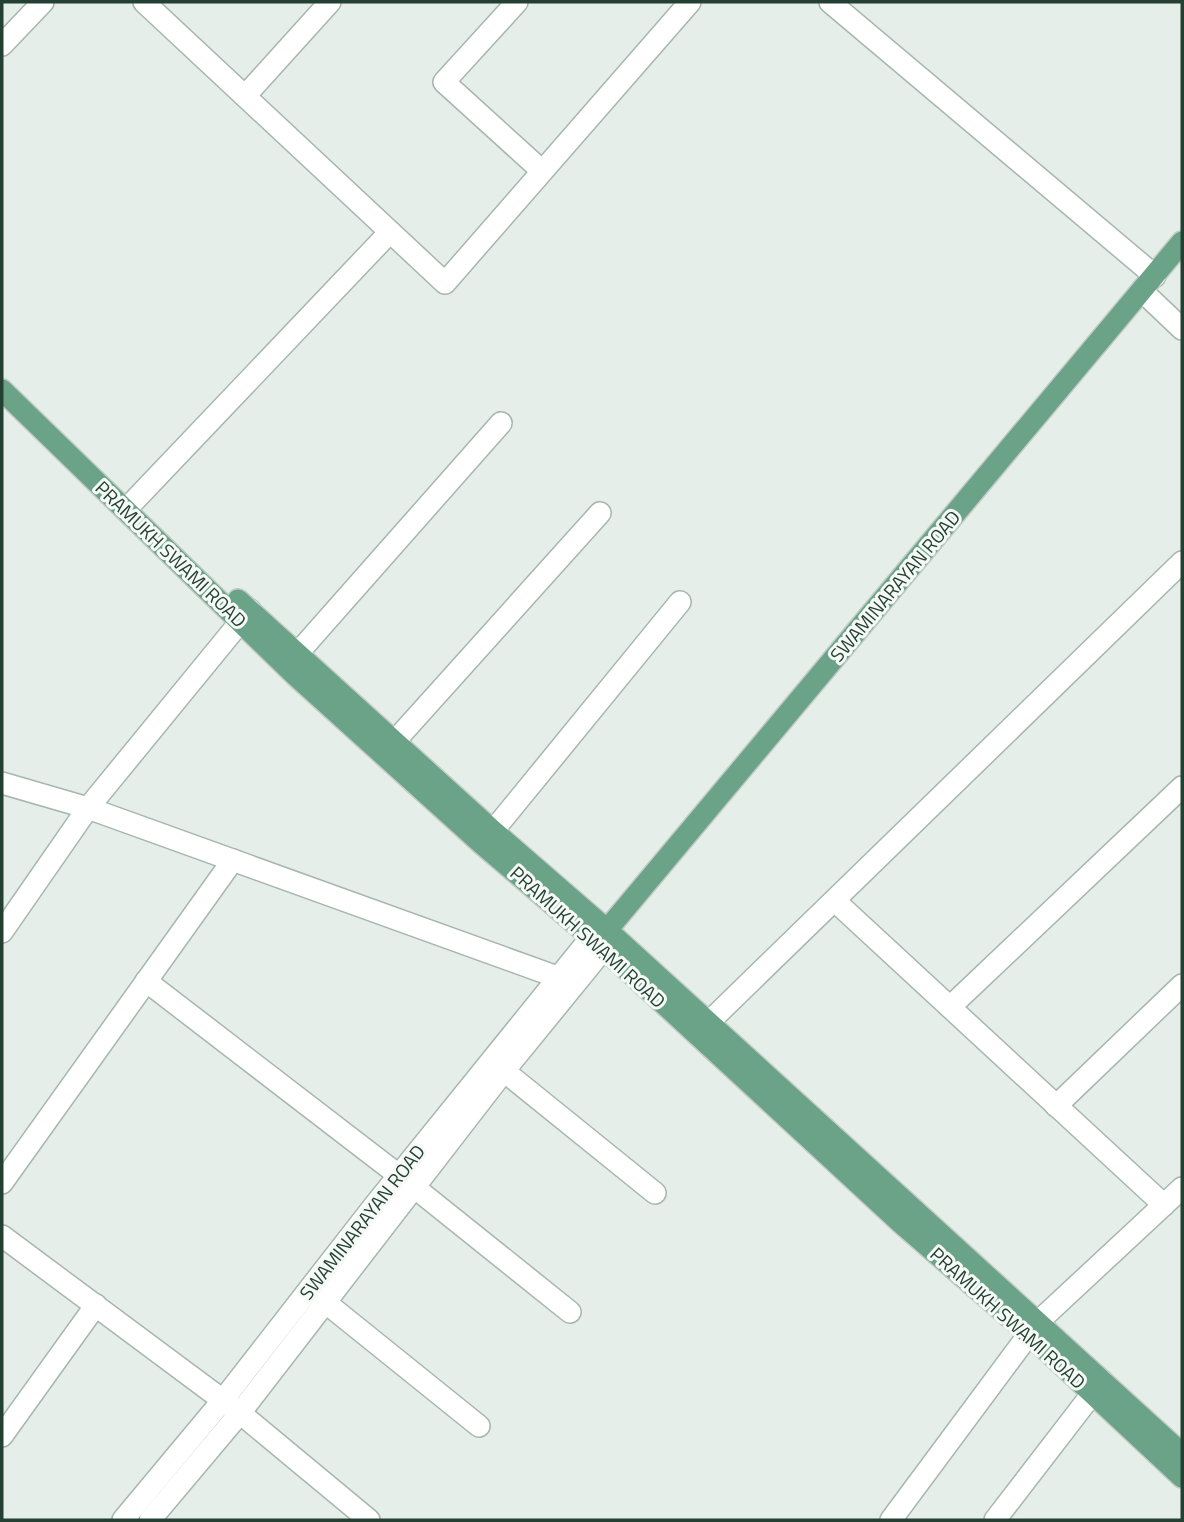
<svg xmlns="http://www.w3.org/2000/svg" width="1184" height="1522" viewBox="0 0 1184 1522" font-family="'Titillium Web',sans-serif">
<rect width="100%" height="100%" fill="#e5eee8"/>
<g fill="none" stroke-linecap="round" stroke-linejoin="round">
<!-- minor casing -->
<g stroke="#a7b6ae" stroke-width="24">
<g id="minor">
<path d="M144 2 445 283 690 2"/>
<path d="M517 2 444 82 542 171"/>
<path d="M830 2 1155 276"/>
<path d="M2 45 43 2"/>
<path d="M245 96 330 2"/>
<path d="M1142 291 1182 329"/>
<path d="M134 501 390 232"/>
<path d="M297 654 501 423"/>
<path d="M395 741 600 513"/>
<path d="M2 783 88 808 571 982"/>
<path d="M493 831 680 602"/>
<path d="M835 901 1164 1205"/>
<path d="M2 932 88 808 250 610"/>
<path d="M146 981 414 1187 570 1312"/>
<path d="M950 1007 1182 787"/>
<path d="M709 1022 1182 562"/>
<path d="M504 1071 655 1193"/>
<path d="M1056 1106 1182 985"/>
<path d="M2 1183 233 860"/>
<path d="M2 1236 240 1413 369 1520"/>
<path d="M325 1302 479 1426"/>
<path d="M2 1436 96 1305"/>
<path d="M123 1520 223 1400 374 1206 601 925"/>
<path d="M150 1520 240 1413 504 1071 614 936"/>
<path d="M891 1520 1038 1322 1182 1188"/>
<path d="M995 1520 1102 1381"/>
</g>
</g>
<!-- major casing -->
<g stroke="#c2cac6" stroke-width="24">
<g id="major">
<path d="M2 390 294 674 481 843 597 942 900 1222 1029 1334 1182 1477"/>
<path d="M238 600 493 831 607 930 1182 1454"/>
<path d="M607 930 1182 242"/>
</g>
</g>
<!-- minor -->
<use href="#minor" stroke="#fff" stroke-width="21"/>
<!-- major -->
<use href="#major" stroke="#6aa387" stroke-width="21"/>
</g>
<g text-anchor="middle" stroke-width="6" stroke-linejoin="round" paint-order="stroke">
<!-- street labels -->
<g font-size="19" fill="#244032" stroke="#f6faf7">
<text transform="translate(171 554) rotate(44)" y="7">PRAMUKH SWAMI ROAD</text>
<text transform="translate(895 586) rotate(-50)" y="7">SWAMINARAYAN ROAD</text>
<text transform="translate(588 937) rotate(42)" y="7">PRAMUKH SWAMI ROAD</text>
<text transform="translate(362 1222) rotate(-52)" y="7">SWAMINARAYAN ROAD</text>
<text transform="translate(1008 1318) rotate(42)" y="7">PRAMUKH SWAMI ROAD</text>
</g>
</g>
<!-- border -->
<rect width="1184" height="1522" fill="none" stroke="#244032" stroke-width="7"/>
</svg>
